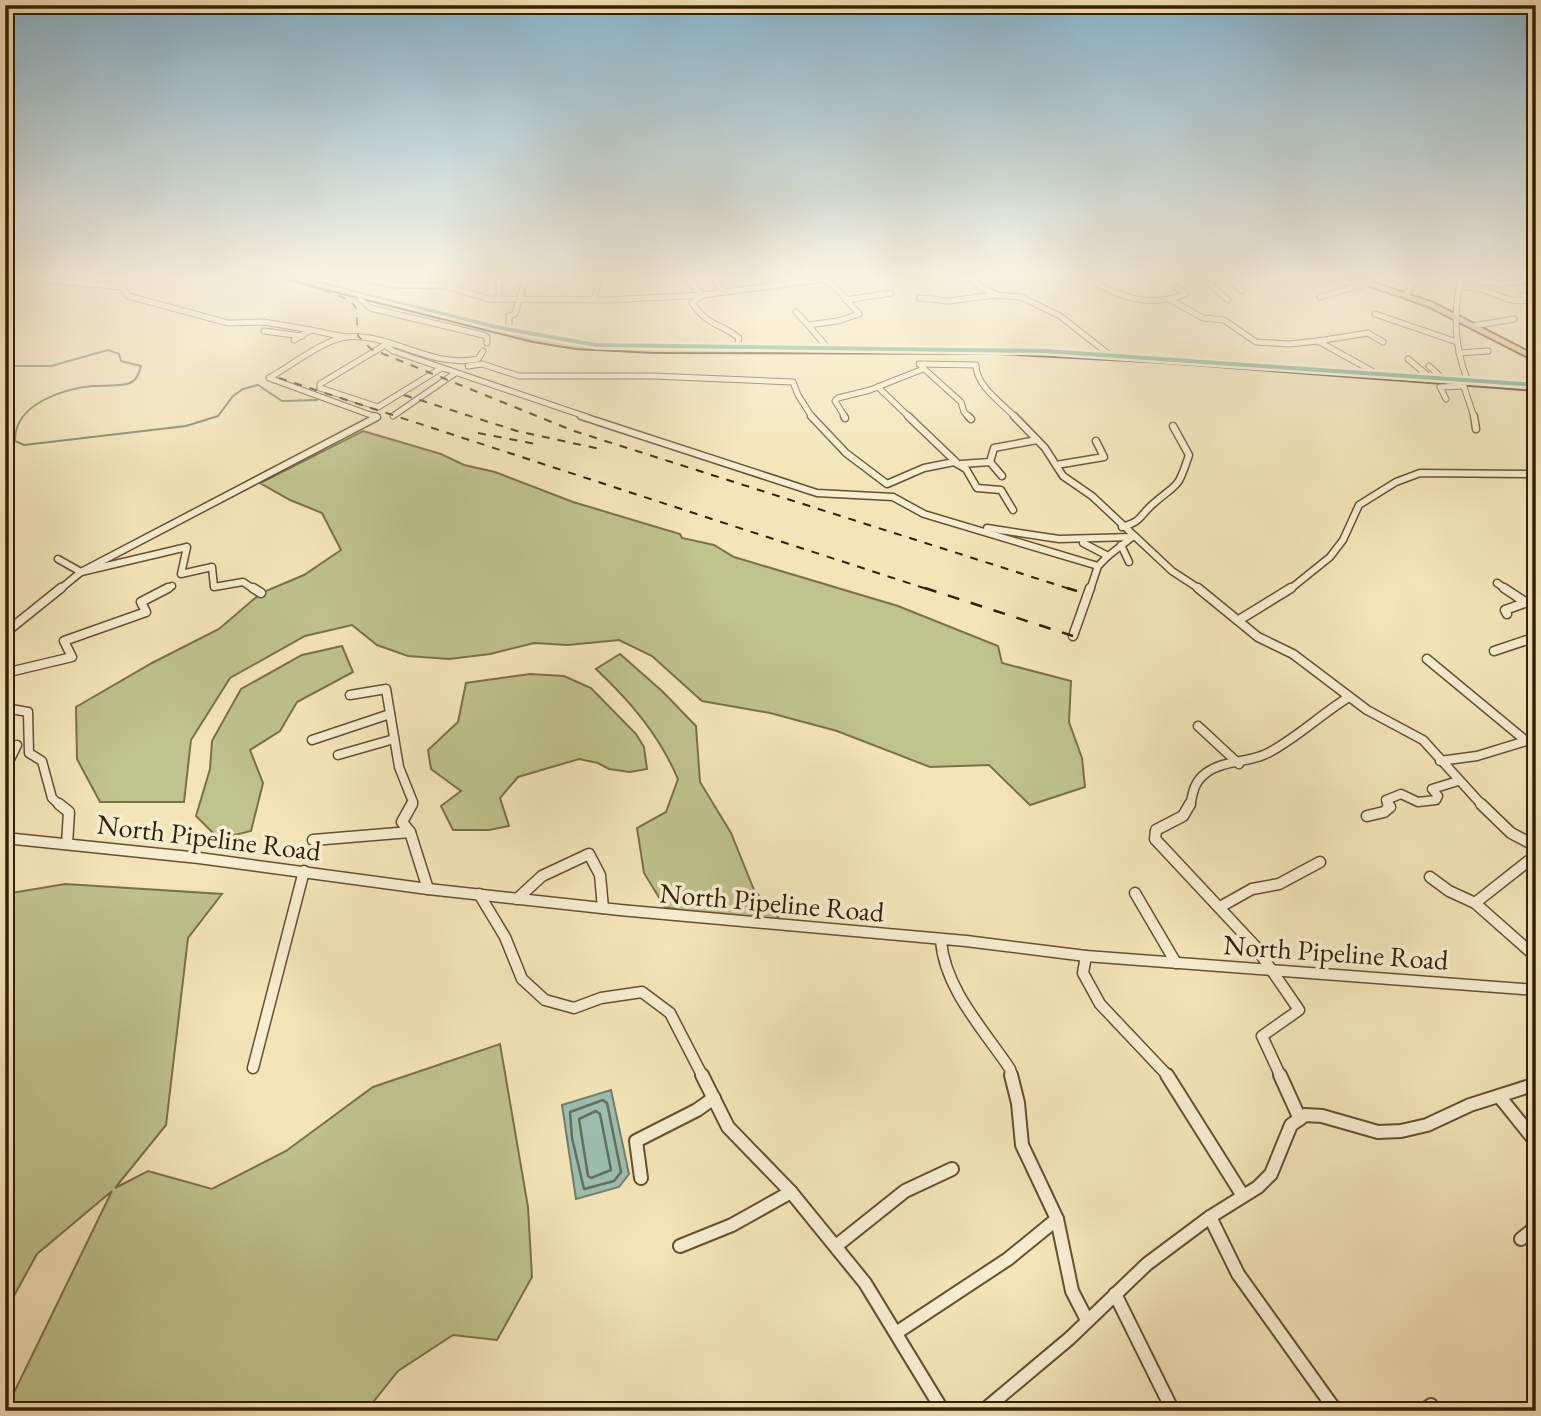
<svg xmlns="http://www.w3.org/2000/svg" width="1541" height="1416" viewBox="0 0 1541 1416" font-family="'EB Garamond',serif">
<rect width="100%" height="100%" fill="#f4e5b9"/>
<filter id="stains"><feTurbulence type="fractalNoise" baseFrequency=".00286" numOctaves="4"/><feColorMatrix values="0 0 0 0 .2 0 0 0 0 .09 0 0 0 0 .02 0 0 0 .5 -.17"/></filter>
<radialGradient id="worn" r=".72"><stop offset=".6" stop-color="#630" stop-opacity="0"/><stop offset="1" stop-color="#630" stop-opacity=".3"/></radialGradient>
<!-- green -->
<g fill="#bfc38c" stroke="#7a7148" stroke-width="2">
<path d="M363 431 441 454 464 465 495 472 573 502 680 534 682 538 714 545 734 557 898 606 998 646 1002 663 1071 681 1069 722 1082 758 1085 787 1030 805 989 765 930 767 837 731 770 713 702 701 652 656 619 640 568 645 534 643 490 654 449 659 408 656 377 645 352 625 305 636 230 678 191 740 184 802H100L77 759 76 707 152 663 219 629 261 593 304 575 341 550 322 513 290 500 260 483Z"/>
<path d="M342 646 353 672 297 702 280 731 250 750 263 783 251 831 219 839 196 816 210 769 212 741 241 689 302 655Z"/>
<path d="M620 654 662 691 696 726 700 782 731 833 754 890 784 924 703 915 665 907 644 873 637 828 666 812 678 779C659 735 631 702 596 669Z"/>
<path d="M530 674 564 676 591 688 636 734 644 747 647 769 630 772 609 769 598 763 579 759 518 777 500 798 509 826 489 830H453L441 806 461 791 431 769 428 750 458 722 466 683Z"/>
<path d="M65 884 222 894 188 938 166 1125 115 1188 148 1171 212 1189 286 1151 373 1087 500 1044 528 1207 532 1277 497 1340 453 1335 398 1371 366 1411H5L112 1191 37 1254 5 1312V894Z"/>
</g>
<!-- water -->
<path fill="#9cbfb1" stroke="#737f6b" stroke-width="2" d="M611 1090 629 1174 619 1187 576 1199 562 1105Z"/>
<g fill="none" stroke-linecap="round" stroke-linejoin="round">
<!-- shore -->
<g stroke="#686f5a" stroke-width="2.5">
<path d="M603 1100 607 1103 621 1172 614 1181 584 1189 572 1138 570 1112Z"/>
<path d="M596 1111 600 1114 611 1170 591 1178 588 1176 579 1119Z"/>
</g>
<!-- stream -->
<path stroke="#737f6b" stroke-width="2" d="M5 366H51L108 350 119 354 121 361 141 366C139 373 137 380 130 383 118 387 104 385 92 386 63 389 14 404 15 441L24 445 186 426 218 416 233 396 243 389 258 385 282 401 317 400"/>
<!-- minor-far4 casing -->
<g stroke="#655030" stroke-width="7">
<g id="minor-far4">
<path d="M34 279 122 287 128 296 228 323 264 322 311 330"/>
<path d="M367 279 395 285 445 286 489 299 608 300 702 295 826 279"/>
<path d="M499 279V299"/>
<path d="M687 279 702 295"/>
<path d="M714 279 723 291"/>
<path d="M824 279 837 289 859 314 838 321 808 325 826 346"/>
<path d="M972 279 982 288 996 294"/>
<path d="M1089 279C1120 298 1150 308 1186 294L1177 287"/>
<path d="M1212 279 1210 284 1228 300"/>
<path d="M1230 279 1242 291"/>
<path d="M1396 279 1412 288 1405 295"/>
<path d="M1461 279C1453 314 1454 346 1467 379"/>
<path d="M1464 279 1500 284 1524 281 1536 286"/>
<path d="M1459 288C1490 283 1499 305 1529 300L1523 295"/>
<path d="M361 291 360 299 370 308 483 335 487 337V343"/>
<path d="M701 296 692 303C710 328 719 322 739 338L737 347"/>
<path d="M1320 297 1369 283"/>
<path d="M920 298 949 301 994 295 1021 297 1060 316 1106 352"/>
<path d="M1169 299 1203 318 1224 320 1256 342 1289 344 1318 341 1372 371"/>
<path d="M594 300 598 284"/>
<path d="M846 300 891 293"/>
<path d="M796 312 808 325"/>
<path d="M1375 314 1457 342"/>
<path d="M1473 326 1514 319"/>
<path d="M509 329V316L515 314 525 280"/>
<path d="M264 331 302 336"/>
<path d="M294 340 311 330 345 337"/>
<path d="M1318 341 1368 333 1383 342"/>
<path d="M1459 353 1488 351"/>
<path d="M1408 359 1427 375"/>
<path d="M919 364 976 365C976 386 1002 403 1015 417"/>
<path d="M468 366 482 364 519 376H653L793 382 798 395 812 417"/>
<path d="M921 366 961 402 964 412 969 417"/>
<path d="M1429 366 1441 377"/>
<path d="M440 369 378 407 320 388V384L385 345 393 351 587 417"/>
<path d="M1462 381 1474 417"/>
<path d="M878 387 909 417"/>
<path d="M1446 399 1440 387 1464 386"/>
<path d="M393 416 454 374"/>
<path d="M376 417 269 378C289 367 323 340 346 337 390 332 430 369 478 359L483 351"/>
<path d="M845 417 835 401 838 398 870 390 923 369"/>
</g>
</g>
<!-- minor-far3 casing -->
<g stroke="#655030" stroke-width="9">
<g id="minor-far3">
<path d="M581 416 817 493 893 497 924 514 1098 566"/>
<path d="M811 416 846 453 887 484 924 468 954 462 966 469 977 488 1001 490 1013 510"/>
<path d="M844 416 845 418"/>
<path d="M908 416 956 462"/>
<path d="M968 416 971 419"/>
<path d="M1014 416 1045 448 1063 476 1092 496 1172 571 1201 590"/>
<path d="M1474 416 1476 429"/>
<path d="M990 462 1002 476"/>
<path d="M961 464 990 462 994 448 1037 440"/>
<path d="M1056 465 1104 457 1096 441"/>
<path d="M1122 527C1144 520 1138 517 1153 504 1179 481 1177 491 1189 455L1173 426"/>
<path d="M987 528 1059 539 1133 537"/>
<path d="M1083 543 1108 556 1131 538"/>
<path d="M1121 545 1129 562"/>
<path d="M58 559 81 572 187 547 181 574 212 567 214 587 243 582 255 590"/>
<path d="M1497 583 1507 590"/>
<path d="M59 590 81 572 377 417 373 416"/>
<path d="M165 590 172 586"/>
<path d="M1090 590 1098 566 1108 556"/>
<path d="M1289 590 1330 557 1343 540 1359 505 1396 482 1420 473 1536 474"/>
</g>
</g>
<!-- minor-far2 casing -->
<g stroke="#655030" stroke-width="11">
<g id="minor-far2">
<path d="M253 588 261 593"/>
<path d="M1198 588 1258 637 1293 654 1367 710 1423 740 1483 806"/>
<path d="M1504 588 1525 602"/>
<path d="M1507 614 1505 610 1536 599"/>
<path d="M1239 620 1291 588"/>
<path d="M5 633 61 588"/>
<path d="M1073 636 1090 588"/>
<path d="M1494 651 1536 637"/>
<path d="M1427 659 1526 741"/>
<path d="M5 673 72 657 64 641 146 612 141 602 168 588"/>
<path d="M350 695 386 689 399 767 413 802 411 806"/>
<path d="M5 708 28 712 29 753 42 761 52 798 61 806"/>
<path d="M1198 726 1239 764"/>
<path d="M312 740 390 714"/>
<path d="M338 755 394 739"/>
<path d="M1440 761 1477 756 1536 738"/>
<path d="M5 770 17 745"/>
<path d="M1190 806C1193 792 1194 782 1206 773 1223 760 1249 763 1268 753 1297 738 1321 714 1349 697"/>
<path d="M1389 806 1386 800 1401 794 1418 802 1436 800 1438 796 1432 789 1458 781"/>
</g>
</g>
<!-- minor-far1 casing -->
<g stroke="#655030" stroke-width="13">
<g id="minor-far1">
<path d="M59 804 69 812 67 844"/>
<path d="M412 804 402 822 410 832 428 889"/>
<path d="M1190 804 1183 816 1156 830 1155 839 1255 946 1299 1010 1262 1036 1281 1077"/>
<path d="M1481 804 1511 833 1536 846"/>
<path d="M1367 816 1384 812 1390 807 1388 804"/>
<path d="M5 838 199 858 428 889 620 910 966 941 1086 956 1536 990"/>
<path d="M313 840 410 832"/>
<path d="M1430 877 1449 891 1475 903 1536 957"/>
<path d="M1135 893 1176 963"/>
<path d="M479 894 505 937 522 979 545 1000 574 1008 601 998 642 992 670 1013 703 1077"/>
<path d="M517 899 542 876 589 854 600 875 603 908"/>
<path d="M1475 903 1536 855"/>
<path d="M1220 907 1252 889 1279 884 1320 862"/>
<path d="M941 941C945 989 984 1030 1010 1069L1012 1077"/>
<path d="M1086 956 1083 973 1100 1004 1169 1077"/>
<path d="M253 1068 304 871"/>
</g>
</g>
<!-- minor casing -->
<g stroke="#655030" stroke-width="16">
<g id="minor">
<path d="M702 1075 728 1127 791 1192 865 1283 943 1411"/>
<path d="M1011 1075 1018 1103 1022 1145 1057 1219 1072 1291 1087 1320"/>
<path d="M1167 1075 1243 1196"/>
<path d="M1280 1075 1300 1119"/>
<path d="M1499 1096 1536 1142"/>
<path d="M641 1178 636 1141 697 1110 714 1098"/>
<path d="M1210 1217 1238 1274 1336 1411"/>
<path d="M1521 1239 1536 1227"/>
<path d="M680 1246 732 1225 791 1192"/>
<path d="M836 1246 905 1191 952 1169"/>
<path d="M1115 1294 1173 1411"/>
<path d="M896 1333 1008 1259 1057 1219"/>
<path d="M983 1411 1070 1338 1147 1264 1210 1217 1258 1187 1271 1174 1291 1125 1305 1115 1322 1116 1378 1132 1401 1131 1427 1125 1470 1105 1536 1084"/>
<path d="M1423 1411 1431 1405"/>
</g>
</g>
<!-- major casing -->
<g stroke="#351f03" stroke-width="4">
<path id="major" d="M1350 279H1360L1381 285 1433 303 1536 356V361L1428 306Z"/>
</g>
<!-- highway casing -->
<g stroke="#351f03" stroke-width="4">
<path id="highway" d="M287 279H298L533 337 576 344 654 348 998 349 1165 358 1536 386V390L1165 362 998 353 654 352 576 348 533 341Z"/>
</g>
<!-- minor-far4 -->
<use href="#minor-far4" stroke="#f8eed2" stroke-width="5"/>
<!-- minor-far3 -->
<use href="#minor-far3" stroke="#f8eed2" stroke-width="6"/>
<!-- minor-far2 -->
<use href="#minor-far2" stroke="#f8eed2" stroke-width="8"/>
<!-- minor-far1 -->
<use href="#minor-far1" stroke="#f8eed2" stroke-width="10"/>
<!-- minor -->
<use href="#minor" stroke="#f8eed2" stroke-width="12"/>
<!-- major -->
<use href="#major" fill="#eac27c" fill-rule="evenodd"/>
<!-- highway -->
<use href="#highway" fill="#eac27c" fill-rule="evenodd"/>
<!-- rail-far1 -->
<g stroke="#351f03" stroke-width="2" stroke-dasharray="8 8" stroke-linecap="butt">
<path d="M293 279 350 300 356 308 358 336 371 349 574 431 1073 590"/>
<path d="M279 378 930 590"/>
<path d="M404 395 517 431 600 449"/>
<path d="M478 433 536 444"/>
</g>
<!-- rail -->
<g stroke="#351f03" stroke-width="2.5" stroke-dasharray="12 12" stroke-linecap="butt">
<path d="M925 588 1073 636"/>
<path d="M1067 588 1077 591"/>
</g>
<!-- metro-1 casing -->
<g stroke="#f8eed2" stroke-width="5">
<path id="metro-1" d="M302 279H310L496 325 596 343 1046 349 1536 383V387L1046 353 596 347 496 329Z"/>
</g>
<!-- metro-1 -->
<use href="#metro-1" fill="#61a580" fill-rule="evenodd"/>
</g>
<!-- sky -->
<linearGradient id="sky" x2="0" y2="1"><stop stop-color="#89b8d2"/><stop offset="0.58" stop-color="#faf3e0"/><stop offset="1" stop-color="#faf3e0" stop-opacity="0"/></linearGradient>
<rect width="1541" height="477" fill="url(#sky)"/>
<g text-anchor="middle" stroke-width="7" stroke-linejoin="round" paint-order="stroke">
<!-- near-street labels -->
<g font-size="28" fill="#351f03" stroke="#f8eed2">
<text transform="translate(209 837) rotate(7)" y="10">North Pipeline Road</text>
<text transform="translate(772 902) rotate(5)" y="10">North Pipeline Road</text>
<text transform="translate(1336 952) rotate(4)" y="10">North Pipeline Road</text>
</g>
</g>
<!-- margin -->
<rect width="1541" height="1416" fill="none" stroke="#f4e5b9" stroke-width="28"/>
<rect x="7" y="7" width="1527" height="1402" fill="none" stroke="#351f03" stroke-width="3.5"/>
<rect x="14" y="14" width="1513" height="1388" fill="none" stroke="#351f03" stroke-width="2"/>
<rect width="100%" height="100%" filter="url(#stains)"/>
<rect width="100%" height="100%" fill="url(#worn)"/>
</svg>
